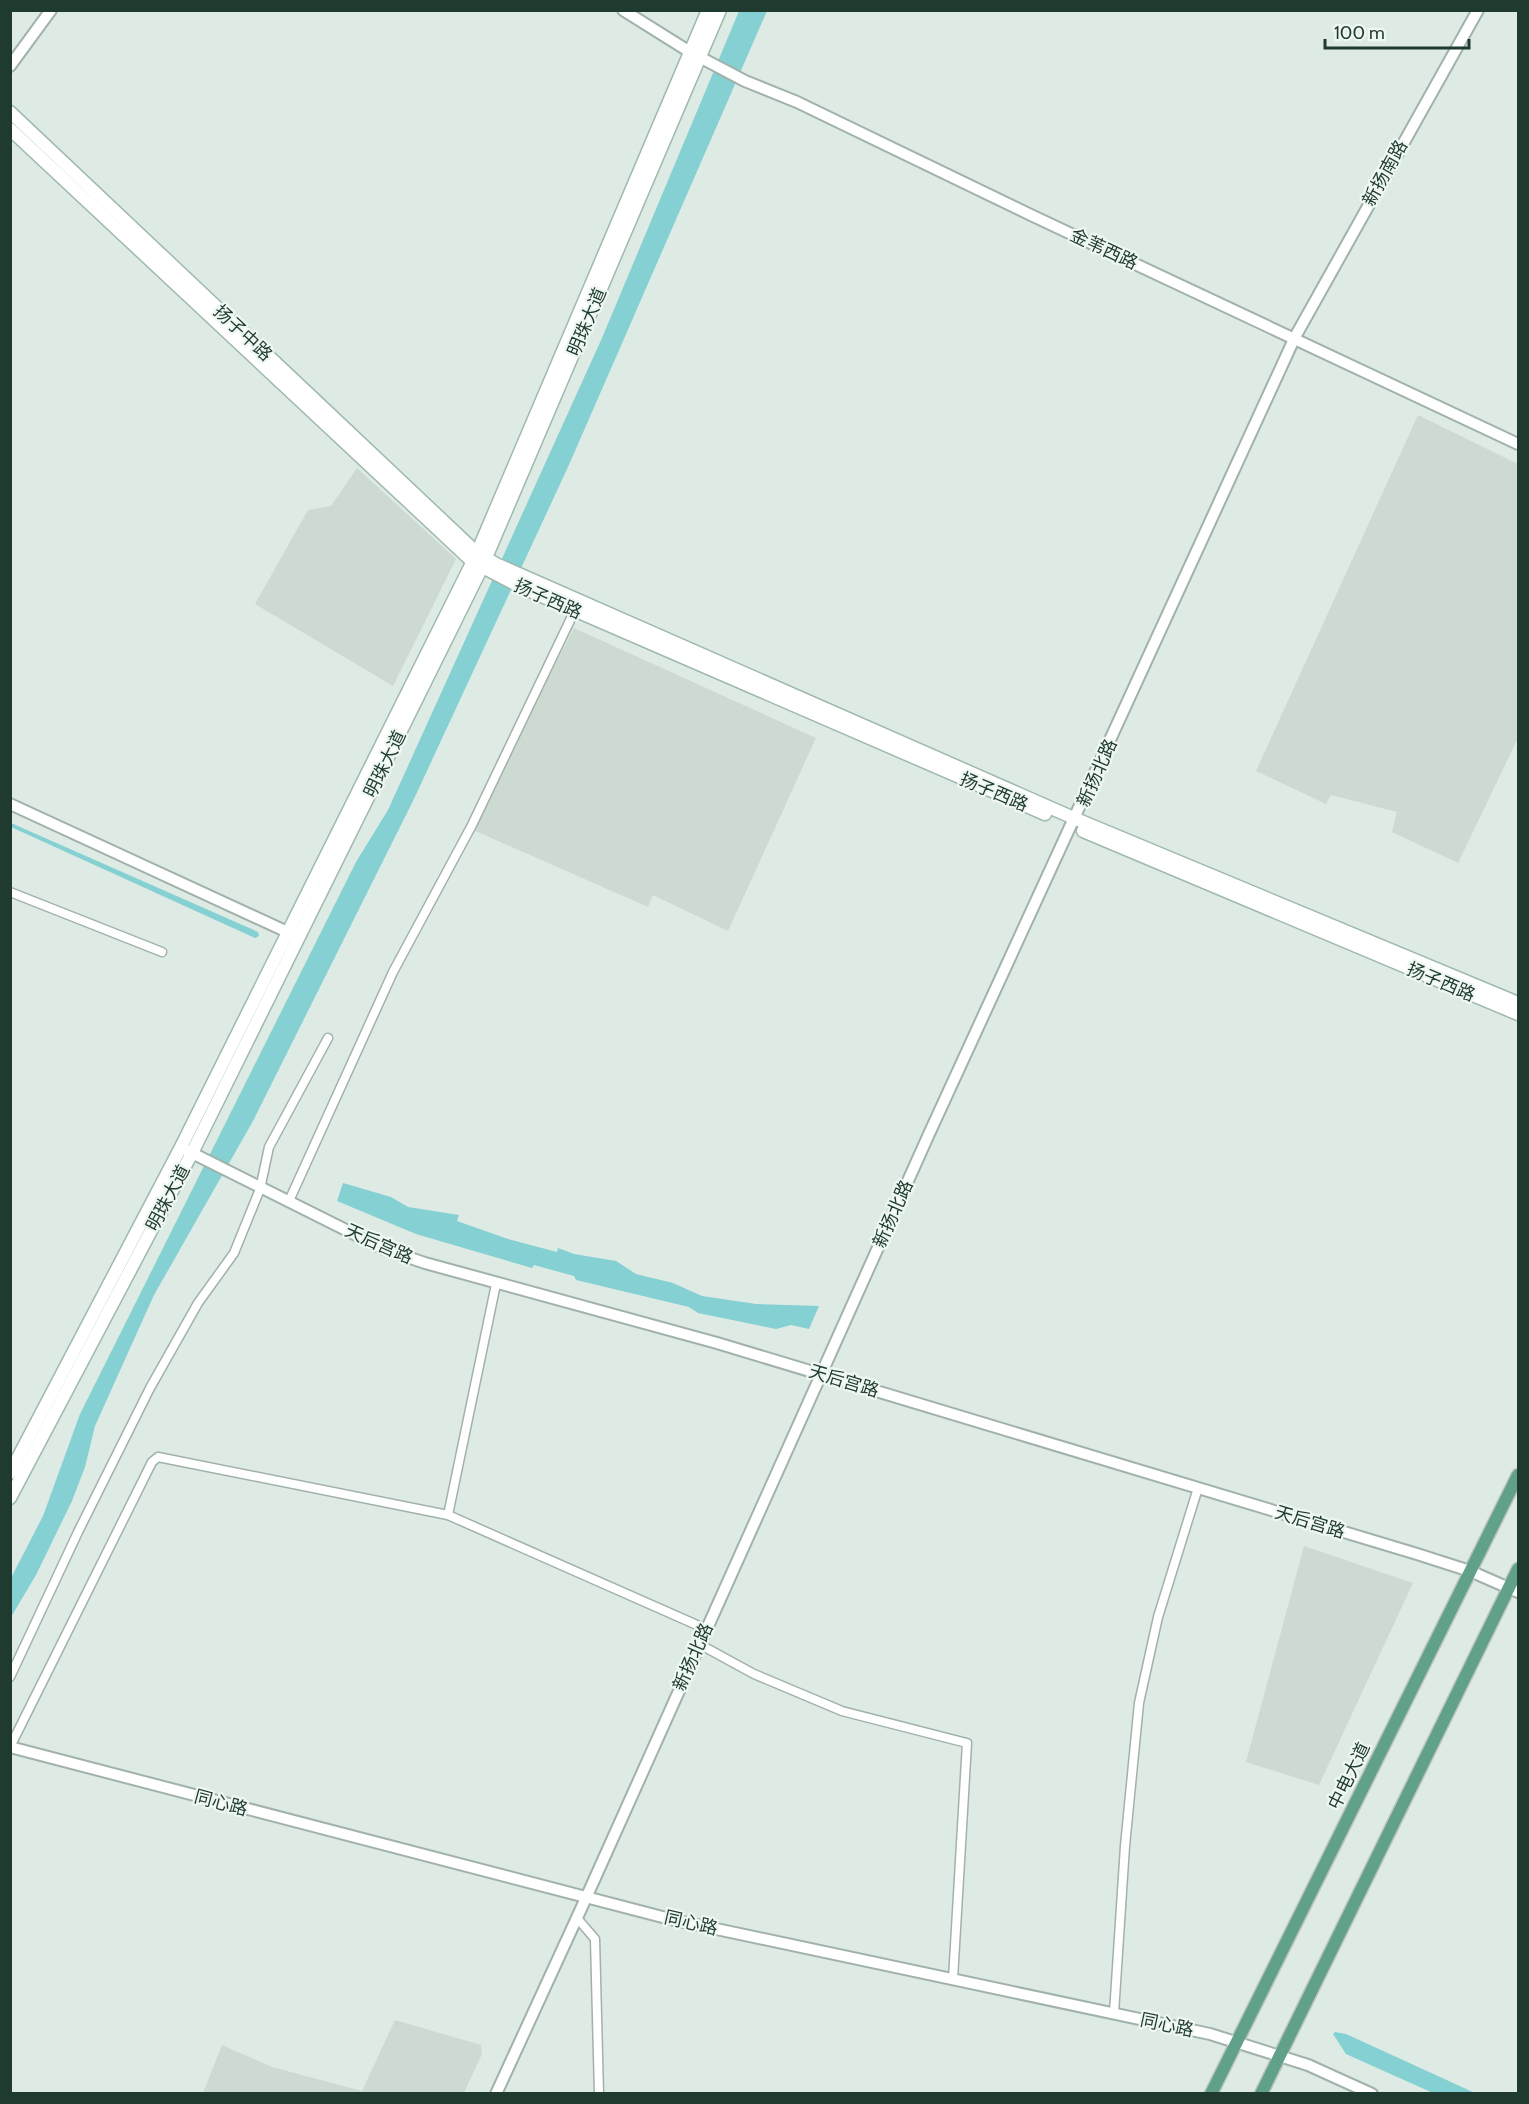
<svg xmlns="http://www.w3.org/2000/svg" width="1529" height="2104" viewBox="0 0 1529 2104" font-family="Cabin,'Noto Sans SC',sans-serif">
<rect width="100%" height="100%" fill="#deeae4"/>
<!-- built -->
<g fill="#cddad2">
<path d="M1418 415 1518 464V738L1458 863 1392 832 1397 812 1331 795 1326 804 1256 771Z"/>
<path d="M357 468 456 559 393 686 255 604 308 510 331 506Z"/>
<path d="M574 628 816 738 728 931 653 895 648 907 471 829Z"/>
<path d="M1304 1546 1413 1583 1319 1785 1246 1762Z"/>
<path d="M395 2020 481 2045 482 2054 464 2093H203L222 2045 272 2067 362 2091Z"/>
</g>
<!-- water -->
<g fill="#84d0d2">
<path d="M739 11H767L568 467 413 801 253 1121 154 1295 95 1426 85 1467 72 1501 36 1575 11 1617V1578L43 1516 80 1414 356 862 388 810 602 338Z"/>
<path d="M11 823 258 932 259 936 255 938 11 827Z"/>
<path d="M343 1183 391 1197 408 1207 459 1215 457 1221 508 1239 557 1252 558 1248 574 1254 616 1261 636 1274 673 1283 702 1296 756 1304 819 1306 809 1329 791 1325 776 1329 698 1313 689 1307 576 1280 574 1276 534 1265 532 1268 416 1234 337 1201Z"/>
<path d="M1335 2032 1346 2034 1475 2093H1433L1346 2054 1333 2034Z"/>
</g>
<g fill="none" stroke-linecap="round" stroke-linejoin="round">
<!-- minor casing -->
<g stroke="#a1b2aa" stroke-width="11">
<g id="minor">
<path d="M10 892 162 952"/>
<path d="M289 1201 393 972 472 825 575 610"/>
<path d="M448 1515 496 1284"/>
<path d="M699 1644 754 1674 842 1711 967 1743 953 1979"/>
<path d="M10 1677 78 1532 150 1388 198 1303 234 1253 260 1189 269 1147 328 1038"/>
<path d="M10 1747 152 1462 158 1457 448 1515 706 1629"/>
<path d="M577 1918 595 1939 599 2094"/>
<path d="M1114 2013 1125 1846 1139 1703 1158 1617 1198 1488"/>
</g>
</g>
<!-- tertiary casing -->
<g stroke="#a1b2aa" stroke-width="14">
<g id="tertiary">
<path d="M623 10 690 52 745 81 797 102 1033 216 1518 444"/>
<path d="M10 66 51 10"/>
<path d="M10 804 294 935"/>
<path d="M186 1150 384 1249 425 1263 717 1343 1417 1554 1470 1571 1518 1592"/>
<path d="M10 1747 674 1920 1210 2034 1308 2065 1372 2094"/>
<path d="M496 2094 586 1898 929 1134 1295 337 1478 10"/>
</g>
</g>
<!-- secondary casing -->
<g stroke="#9fb9ad" stroke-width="15">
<g id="secondary">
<path d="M10 112 477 553 496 564 1076 819 1518 1003"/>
<path d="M10 129 473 562 521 587 1045 814"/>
<path d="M1083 831 1518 1014"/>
<path d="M10 1473 181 1147 477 553 708 10"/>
<path d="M10 1498 192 1153 482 567 720 10"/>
</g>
</g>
<!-- primary casing -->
<g stroke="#bcc4c1" stroke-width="15">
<g id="primary">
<path d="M1211 2094 1518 1475"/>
<path d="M1261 2094 1518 1569"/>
</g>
</g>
<!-- minor -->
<use href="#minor" stroke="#fff" stroke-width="8"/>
<!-- tertiary -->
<use href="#tertiary" stroke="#fff" stroke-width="10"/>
<!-- secondary -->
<use href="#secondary" stroke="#fff" stroke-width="12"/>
<!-- primary -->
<use href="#primary" stroke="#61a189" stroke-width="12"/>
</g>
<g text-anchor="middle" stroke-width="4.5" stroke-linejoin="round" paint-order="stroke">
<!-- street labels -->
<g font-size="18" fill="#1f3b30" stroke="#eff7f2">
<text transform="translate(1385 173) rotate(-61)" y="6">新扬南路</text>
<text transform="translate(1104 249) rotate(25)" y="6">金苇西路</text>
<text transform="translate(587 322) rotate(-67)" y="6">明珠大道</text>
<text transform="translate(243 333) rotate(43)" y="6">扬子中路</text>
<text transform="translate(548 599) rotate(24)" y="6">扬子西路</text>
<text transform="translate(385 764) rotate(-64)" y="6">明珠大道</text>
<text transform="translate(1097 773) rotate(-66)" y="6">新扬北路</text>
<text transform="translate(994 792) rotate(23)" y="6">扬子西路</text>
<text transform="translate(1441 982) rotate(23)" y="6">扬子西路</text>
<text transform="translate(168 1198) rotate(-62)" y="6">明珠大道</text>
<text transform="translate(893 1214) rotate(-66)" y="6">新扬北路</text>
<text transform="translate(379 1244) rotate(24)" y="6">天后宫路</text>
<text transform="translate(844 1381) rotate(17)" y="6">天后宫路</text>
<text transform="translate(1310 1522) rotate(17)" y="6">天后宫路</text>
<text transform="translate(693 1657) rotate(-66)" y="6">新扬北路</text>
<text transform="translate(1349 1776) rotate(-64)" y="6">中电大道</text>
<text transform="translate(221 1803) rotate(15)" y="6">同心路</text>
<text transform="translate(691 1923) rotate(13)" y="6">同心路</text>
<text transform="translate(1167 2025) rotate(12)" y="6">同心路</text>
</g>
</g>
<!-- border -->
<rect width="1529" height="2104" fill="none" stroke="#1f3b30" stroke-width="24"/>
<!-- scale -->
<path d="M1325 39v9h144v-9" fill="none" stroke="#1f3b30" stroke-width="3"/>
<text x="1334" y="39" font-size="18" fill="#1f3b30" stroke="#eff7f2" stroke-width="4.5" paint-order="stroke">100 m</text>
</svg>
